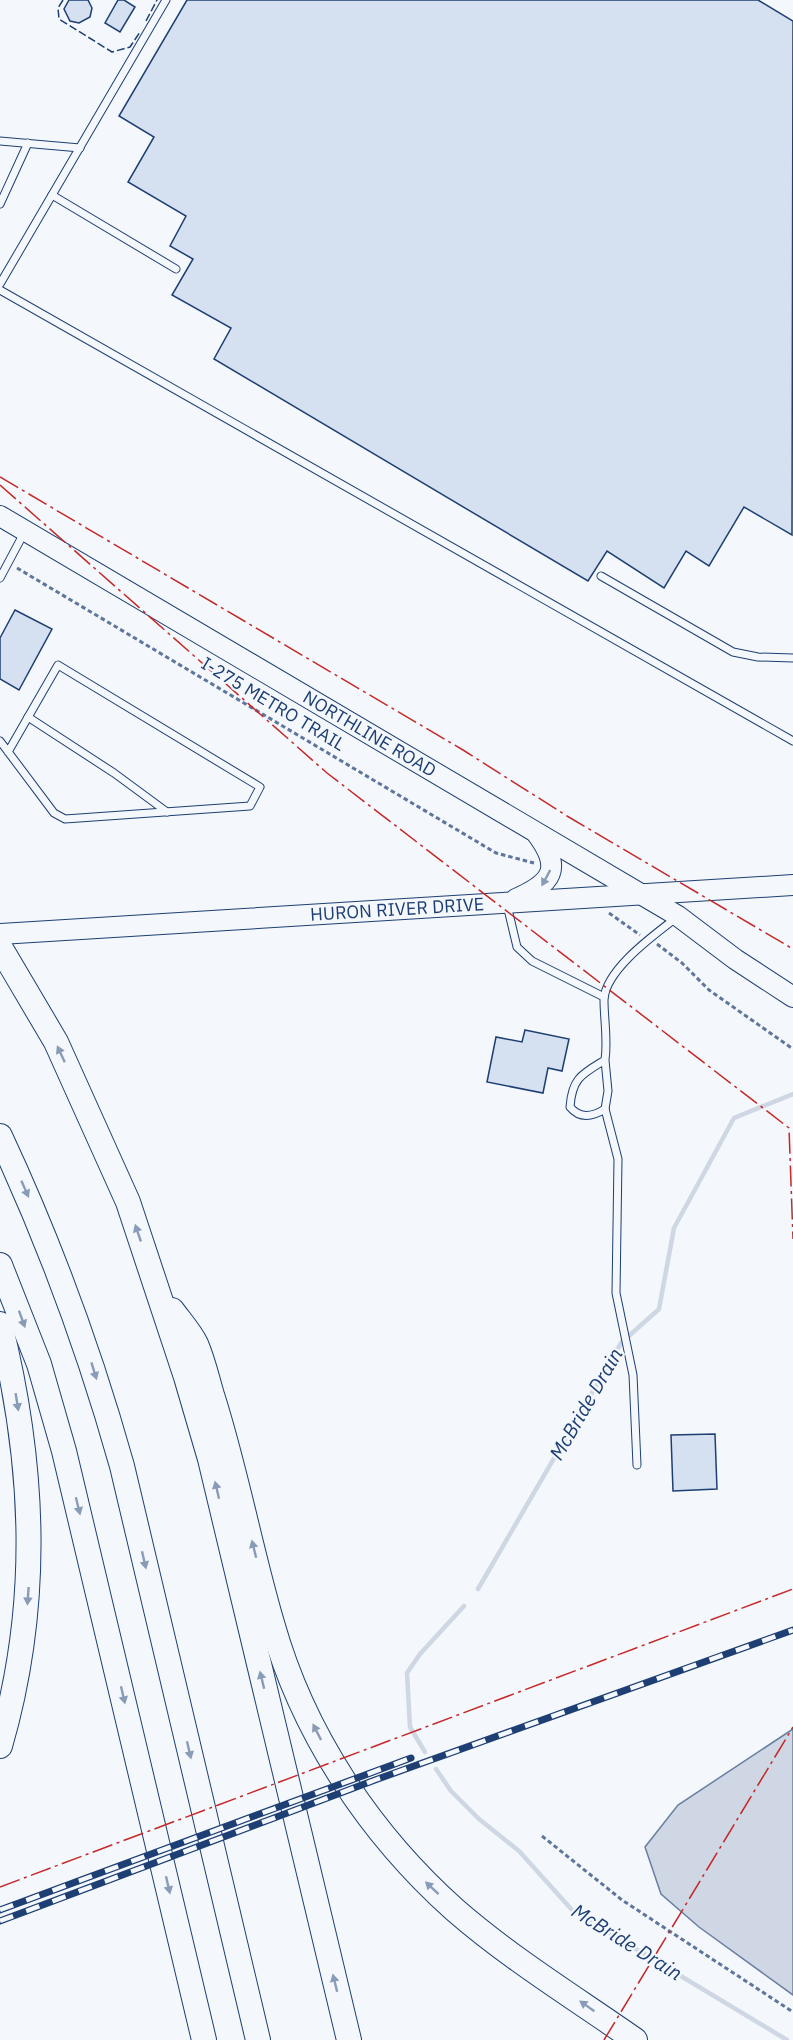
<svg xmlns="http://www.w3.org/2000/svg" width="793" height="2040" viewBox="0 0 793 2040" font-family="'IBM Plex Sans',sans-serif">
<rect width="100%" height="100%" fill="#f4f7fb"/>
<!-- water -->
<path fill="#cfd7e4" stroke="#687fa3" stroke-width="1.5" d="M793 1729V1995L699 1927 661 1894 645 1847 678 1805Z"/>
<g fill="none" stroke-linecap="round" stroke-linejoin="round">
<!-- stream -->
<g stroke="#cfd7e4" stroke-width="4.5">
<path d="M478 1589 621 1343 659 1309 674 1228 734 1118 793 1094"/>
<path d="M425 1752 410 1727 407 1673 420 1654 464 1606"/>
<path d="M436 1769 451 1791 479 1819 519 1851 573 1911 787 2040"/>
</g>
</g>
<!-- building -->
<g fill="#d5e0f0" stroke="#1d3f73" stroke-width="1.5">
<path d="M69 0H88L92 8 90 17 79 23 70 21 64 9Z"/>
<path d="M118 0H124L135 7 120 32 105 23Z"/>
<path d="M187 0H758L793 21 792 535 744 507 709 566 686 551 664 588 607 551 588 581 214 359 231 328 172 295 193 259 170 246 186 216 128 182 154 137 119 116Z"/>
<path d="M15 610 52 629 19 690 0 679V638Z"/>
<path d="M525 1030 569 1039 562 1071 548 1068 543 1093 487 1082 496 1037 522 1042Z"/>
<path d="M715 1434 717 1489 673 1491 671 1435Z"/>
</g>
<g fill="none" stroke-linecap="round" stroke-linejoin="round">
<!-- lane casing -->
<g stroke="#1d3f73" stroke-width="9">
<g id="lane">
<path d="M0 141 80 148"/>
<path d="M52 195 176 269"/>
<path d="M0 204 28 143"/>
<path d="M0 284 166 0"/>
<path d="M0 290 793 741"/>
<path d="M601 576 733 652 758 657 793 658"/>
<path d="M0 578 24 533"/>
<path d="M28 717 114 773 167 812"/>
<path d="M0 741 54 813 65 819 250 806 260 787 58 665 8 752"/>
<path d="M507 905 517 947 532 961 604 997"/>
<path d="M605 1060 608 1091 605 1109C592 1117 580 1119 570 1107 572 1078 582 1074 605 1060 608 1039 604 1020 604 1000 605 970 654 935 676 918"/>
<path d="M605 1109 618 1159 616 1293 633 1375 637 1465"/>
</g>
</g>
<!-- secondary casing -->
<g stroke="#1d3f73" stroke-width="22">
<g id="secondary">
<path id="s1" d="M0 516 678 916 735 959 793 997"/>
<path d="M516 899C552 883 563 869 537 834"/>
<path id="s2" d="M0 934 793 885"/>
</g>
</g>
<!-- highway casing -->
<g stroke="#1d3f73" stroke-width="26">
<g id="highway">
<path d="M0 947 56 1042 128 1202 186 1377 210 1459 349 2040"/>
<path d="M0 1136C50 1243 90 1352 122 1466L258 2040"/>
<path d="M0 1265 39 1364 64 1451 204 2040"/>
<path d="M172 1310C180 1321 190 1332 196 1344 203 1360 207 1378 212 1395 236 1470 250 1548 272 1623 303 1734 370 1834 455 1910 510 1958 575 1998 635 2040"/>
<path d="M0 1324C35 1466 41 1604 0 1746"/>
</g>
</g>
<!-- path -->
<g stroke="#5e769c" stroke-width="3" stroke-dasharray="4.5 3" stroke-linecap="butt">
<path d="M17 568 496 853 534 863"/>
<path d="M609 913 640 935"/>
<path d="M657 944 682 963 709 990 793 1049"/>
<path d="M542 1836 622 1900 793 2012"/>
</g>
<!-- lane -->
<use href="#lane" stroke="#f4f7fb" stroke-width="7"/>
<!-- secondary -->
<use href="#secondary" stroke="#f4f7fb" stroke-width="20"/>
<!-- highway -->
<use href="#highway" stroke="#f4f7fb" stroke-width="24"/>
<!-- rail casing -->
<g stroke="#1d3f73" stroke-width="7">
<g id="rail">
<path d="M0 1910 411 1758"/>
<path d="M0 1921 375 1780 793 1630"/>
</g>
</g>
<!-- rail -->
<use href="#rail" stroke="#f4f7fb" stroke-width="4.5" stroke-dasharray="14" stroke-linecap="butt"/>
<!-- fence -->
<g stroke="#1d3f73" stroke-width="1.5" stroke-dasharray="8 3" stroke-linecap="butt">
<path d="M63 0 58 8 59 19 112 52 130 47 140 32"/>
<path d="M146 21 157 0"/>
</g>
<!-- power -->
<g stroke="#c62828" stroke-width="1.5" stroke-dasharray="21 4.5 3 4.5" stroke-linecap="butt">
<path d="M0 477 463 750 567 816 793 949"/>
<path d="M0 485 327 773 789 1128 793 1239"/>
<path d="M0 1887 793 1589"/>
<path d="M604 2040 793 1727"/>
</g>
</g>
<!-- one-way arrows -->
<defs><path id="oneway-solid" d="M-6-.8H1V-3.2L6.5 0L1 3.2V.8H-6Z" transform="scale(1.5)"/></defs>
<g fill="#889bb7">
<use href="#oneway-solid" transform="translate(546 878) rotate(118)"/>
<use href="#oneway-solid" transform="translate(61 1054) rotate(-115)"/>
<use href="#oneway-solid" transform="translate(25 1189) rotate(66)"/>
<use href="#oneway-solid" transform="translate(138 1233) rotate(-109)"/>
<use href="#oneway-solid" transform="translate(22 1319) rotate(70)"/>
<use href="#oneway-solid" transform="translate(94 1371) rotate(73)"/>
<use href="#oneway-solid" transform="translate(17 1402) rotate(81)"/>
<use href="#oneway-solid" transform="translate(217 1490) rotate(-103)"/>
<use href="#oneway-solid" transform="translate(78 1506) rotate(76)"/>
<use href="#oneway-solid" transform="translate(254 1549) rotate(-104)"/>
<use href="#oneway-solid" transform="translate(144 1560) rotate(77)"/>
<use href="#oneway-solid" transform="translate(28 1596) rotate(94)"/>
<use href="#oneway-solid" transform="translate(262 1680) rotate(-104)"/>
<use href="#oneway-solid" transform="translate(123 1695) rotate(77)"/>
<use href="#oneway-solid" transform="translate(317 1732) rotate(-117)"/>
<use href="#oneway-solid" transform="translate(189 1750) rotate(77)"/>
<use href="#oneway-solid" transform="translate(168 1885) rotate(77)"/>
<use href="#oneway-solid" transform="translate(432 1888) rotate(-137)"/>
<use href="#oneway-solid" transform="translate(335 1983) rotate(-104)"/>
<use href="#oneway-solid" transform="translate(587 2006) rotate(-145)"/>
</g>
<g text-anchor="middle" stroke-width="4.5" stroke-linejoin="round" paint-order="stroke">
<!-- street labels -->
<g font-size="18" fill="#1d3f73" stroke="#f4f7fb">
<text transform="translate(273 704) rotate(31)" y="6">I-275 METRO TRAIL</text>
<text dy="6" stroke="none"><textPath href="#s1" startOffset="429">NORTHLINE ROAD</textPath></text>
<text dy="6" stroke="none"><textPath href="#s2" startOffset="398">HURON RIVER DRIVE</textPath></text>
</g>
<!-- water labels -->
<g font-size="20" font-style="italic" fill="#1d3f73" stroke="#f4f7fb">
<text transform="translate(586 1404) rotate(-60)" y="7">McBride Drain</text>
<text transform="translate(627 1942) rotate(32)" y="7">McBride Drain</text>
</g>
</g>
</svg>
